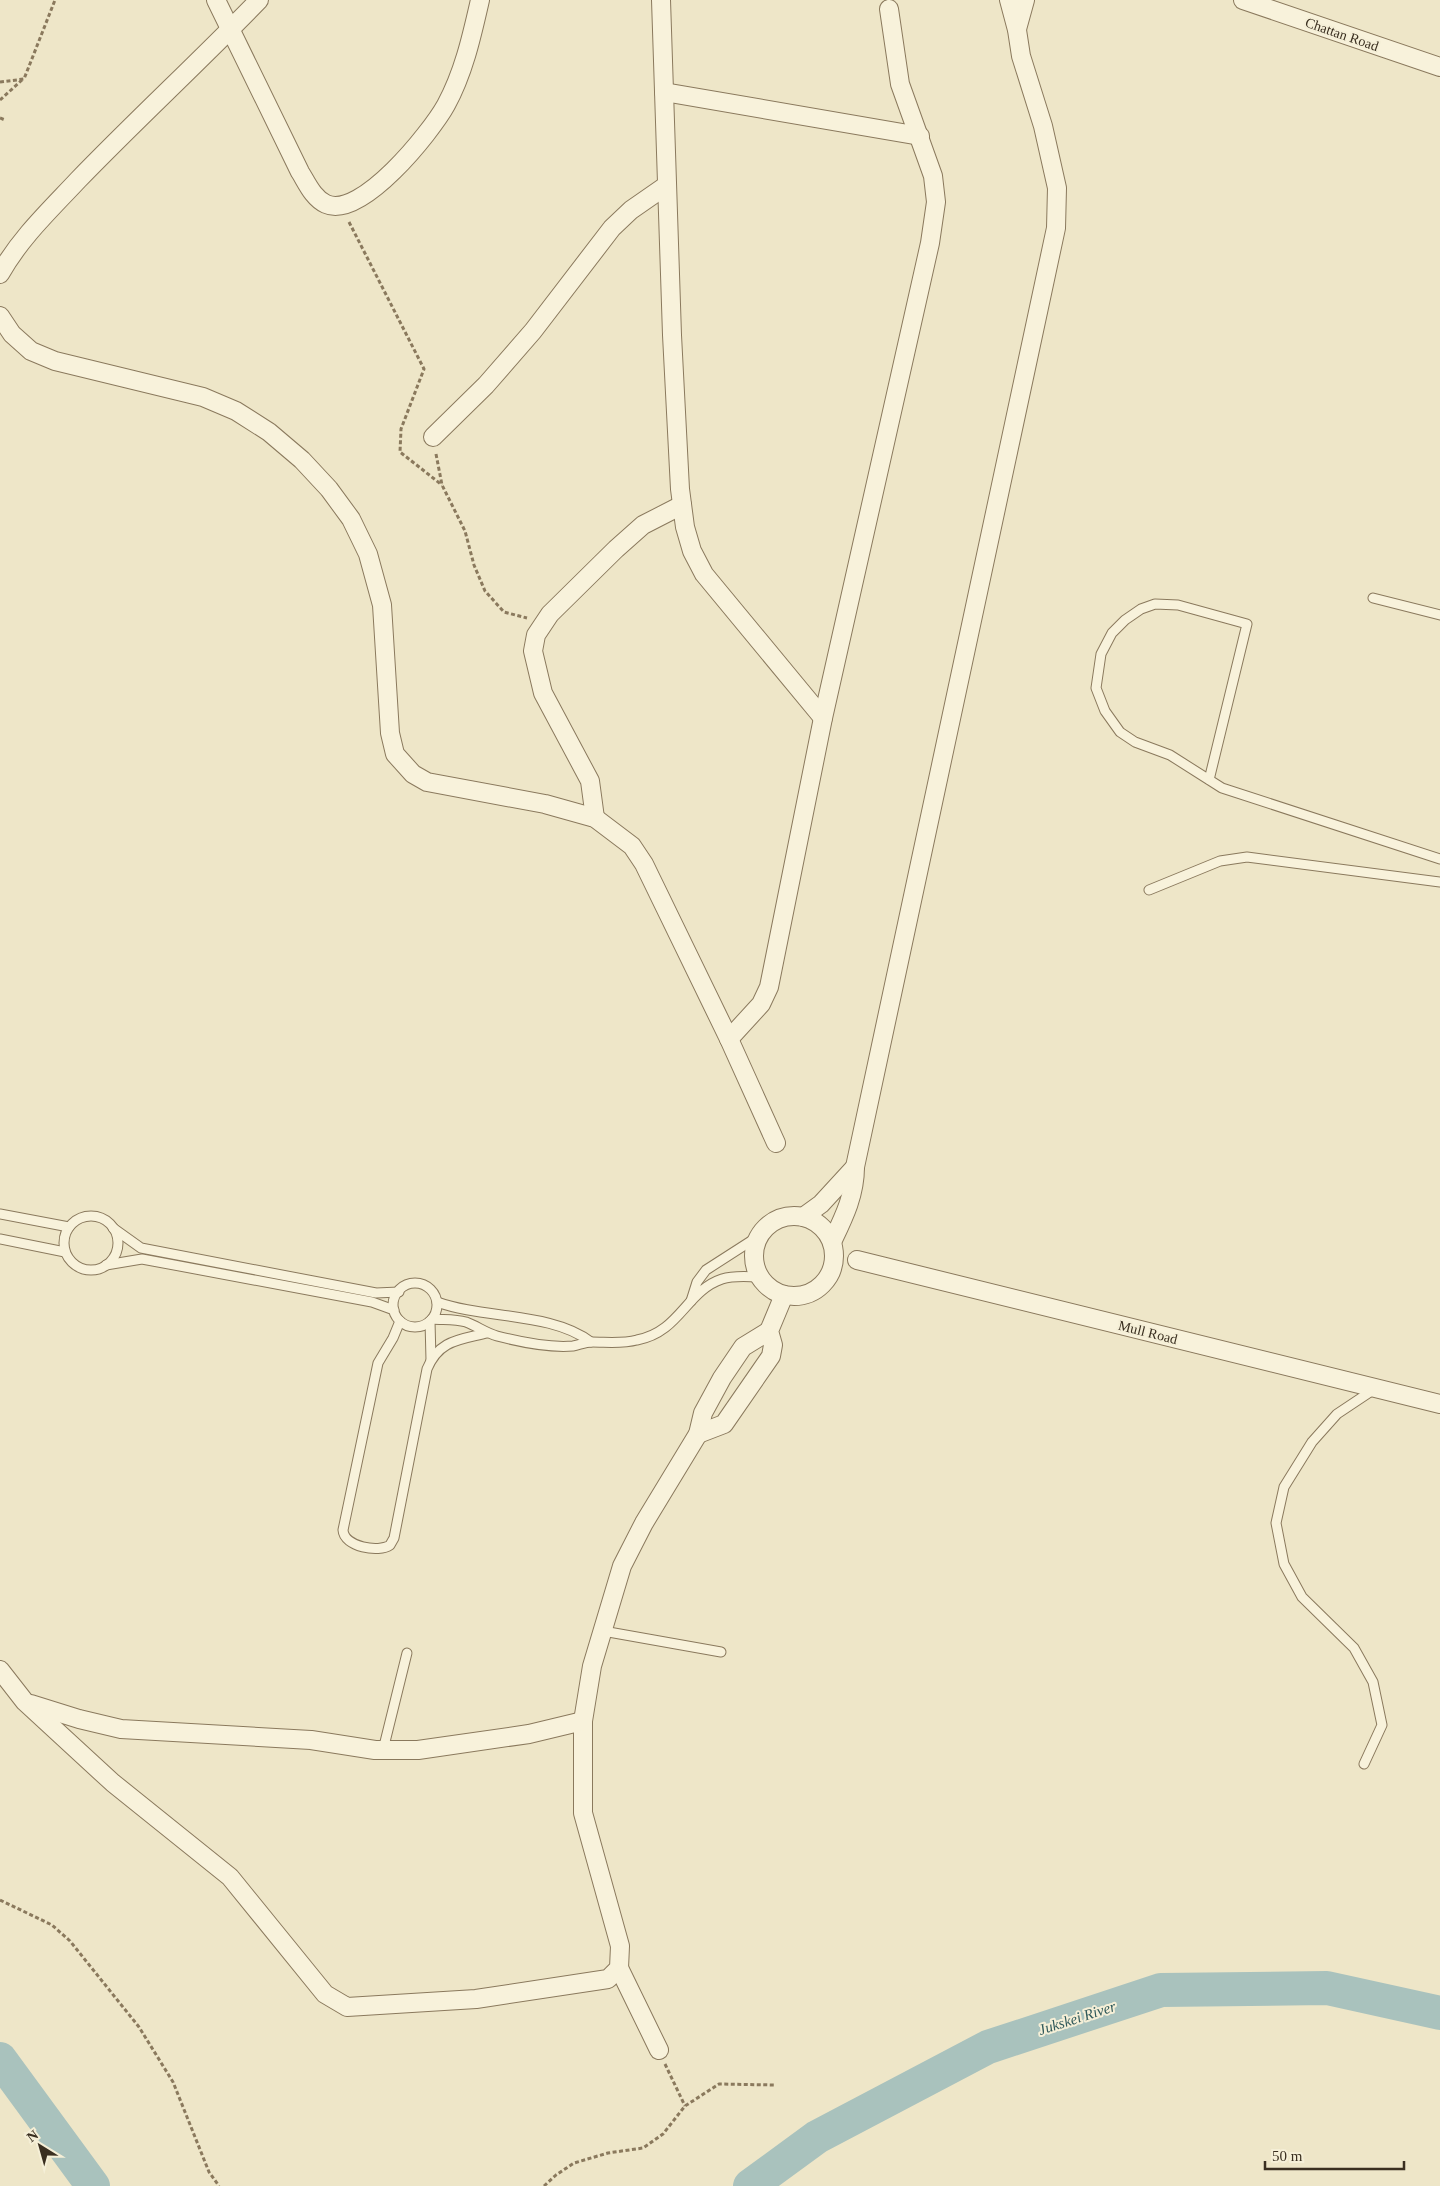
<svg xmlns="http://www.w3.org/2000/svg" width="1440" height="2186" viewBox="0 0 1440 2186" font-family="'Times New Roman',serif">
<rect width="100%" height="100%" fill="#eee6c8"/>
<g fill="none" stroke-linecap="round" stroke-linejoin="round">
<!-- river -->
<g stroke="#a9c2bd" stroke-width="34">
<path d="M0 2059 93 2186"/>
<path d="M750 2186 817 2137 988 2047 1161 1990 1327 1988 1440 2013"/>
</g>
<!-- service casing -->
<g stroke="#8a795d" stroke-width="11">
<g id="service">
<path d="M1373 598 1440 615"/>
<path d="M1209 780 1247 624 1178 605 1155 604 1141 609 1125 620 1112 633 1101 654 1096 688 1105 711 1120 732 1135 742 1170 755 1222 788 1440 859"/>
<path d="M1149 890 1220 861 1247 857 1440 882"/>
<path d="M0 1214 69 1227"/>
<circle cx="91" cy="1243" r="27"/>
<path d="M113 1228 141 1248 376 1293 399 1292"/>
<path d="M0 1239 65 1252"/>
<path d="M106 1265 142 1259 372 1302 394 1310"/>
<circle cx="415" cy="1305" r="22"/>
<path d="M691 1301 697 1282 706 1270 762 1234"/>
<path d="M437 1302C484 1319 552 1312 591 1342"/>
<path d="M432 1319C443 1320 455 1319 466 1322 477 1326 486 1333 497 1336 520 1342 549 1348 573 1346 579 1345 585 1342 592 1342 607 1342 622 1344 637 1340 680 1332 686 1291 722 1279 735 1275 748 1277 760 1277"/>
<path d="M400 1321 393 1338 378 1363 343 1530C344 1547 379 1553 390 1545L394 1538 427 1369C439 1340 459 1340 487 1333"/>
<path d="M430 1321 431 1360"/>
<path d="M603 1631 721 1652"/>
<path d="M383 1750 407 1653"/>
<path d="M1364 1764 1382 1725 1373 1682 1354 1648 1302 1597 1284 1564 1276 1523 1284 1487 1312 1442 1337 1414 1376 1388"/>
</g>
</g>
<!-- minor casing -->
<g stroke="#8a795d" stroke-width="20">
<g id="minor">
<path d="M216 0 300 172C307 183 313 198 326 204 361 220 431 132 446 105 464 72 472 35 480 0"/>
<path d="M661 0 672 335 680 489 685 527 692 551 704 574 823 718"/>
<path d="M1243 0 1440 67"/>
<path d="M1017 29 1025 0"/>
<path d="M664 92 920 136"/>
<path d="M0 274C20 238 50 210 78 180 137 119 200 61 259 0"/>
<path d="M0 316 12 334 31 351 55 361 203 397 236 411 269 432 302 460 329 489 351 519 368 554 382 605 390 733 395 754 413 774 427 782 545 804 595 818 632 846 644 864 729 1039 776 1143"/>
<path d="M433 437 486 385 533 331 612 228 631 210 667 185"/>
<path d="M595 818 590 781 543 693 533 651 536 635 550 614 616 549 643 525 682 505"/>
<path d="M729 1039 761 1004 769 987 823 718 930 243 936 202 933 176 900 84 889 9"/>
<circle cx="794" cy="1256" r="40"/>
<path d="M803 1217 821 1204 855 1167"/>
<path d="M832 1242C844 1217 855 1195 855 1167L1056 228 1057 188 1043 126 1021 56 1017 30 1009 0"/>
<path d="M857 1260 1440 1404"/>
<path d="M698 1434 724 1424 771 1356 773 1345 769 1331 784 1295"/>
<path d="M0 1670 25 1702 113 1783 230 1877 325 1994 347 2007 476 1999 608 1979 619 1968 620 1946 583 1813V1721L592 1666 622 1566 644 1523 698 1434 703 1413 722 1378 743 1347 769 1331"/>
<path d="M31 1704 79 1719 121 1729 311 1740 375 1750H418L529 1734 583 1721"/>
<path d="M619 1968 659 2050"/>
</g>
</g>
<!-- path -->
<g stroke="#8a795d" stroke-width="3" stroke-dasharray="4 2.5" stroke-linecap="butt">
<path d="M0 82 24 79 55 0"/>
<path d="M0 100 22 80"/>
<path d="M0 118 5 120"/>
<path d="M349 222 424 369 401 429 400 452 442 485"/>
<path d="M436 454 442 485 465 531 474 565 485 591 504 612 527 618"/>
<path d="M0 1900 52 1925 70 1941 139 2027 173 2082 209 2172 219 2186"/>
<path d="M665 2064 685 2106"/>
<path d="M544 2186 556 2175 574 2163 608 2153 643 2148 663 2134 685 2106 719 2084 775 2085"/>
</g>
<!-- service -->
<use href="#service" stroke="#f8f2db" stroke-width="9"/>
<!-- minor -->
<use href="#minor" stroke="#f8f2db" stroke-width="18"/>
</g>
<g text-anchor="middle" stroke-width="4" stroke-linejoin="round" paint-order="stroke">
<!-- street labels -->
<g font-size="14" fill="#3a2f20" stroke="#f5efd7">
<text transform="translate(1342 34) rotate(19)" y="5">Chattan Road</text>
<text transform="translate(1148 1332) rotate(14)" y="5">Mull Road</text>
</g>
<!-- water labels -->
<g font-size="15" font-style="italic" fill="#30595a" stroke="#f5efd7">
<text transform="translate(1077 2018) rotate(-18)" y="5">Jukskei River</text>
</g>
</g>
<!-- north arrow -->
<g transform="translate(40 2146) rotate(323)" stroke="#f5efd7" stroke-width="4" paint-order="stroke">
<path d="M0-4L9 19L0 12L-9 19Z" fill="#3a2f20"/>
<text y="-8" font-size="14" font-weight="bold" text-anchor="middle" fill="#3a2f20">N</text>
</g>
<!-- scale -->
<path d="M1265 2161v8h139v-8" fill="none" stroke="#3a2f20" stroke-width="2.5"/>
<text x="1272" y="2161" font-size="15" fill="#3a2f20" stroke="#f5efd7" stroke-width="4" paint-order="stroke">50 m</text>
</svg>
